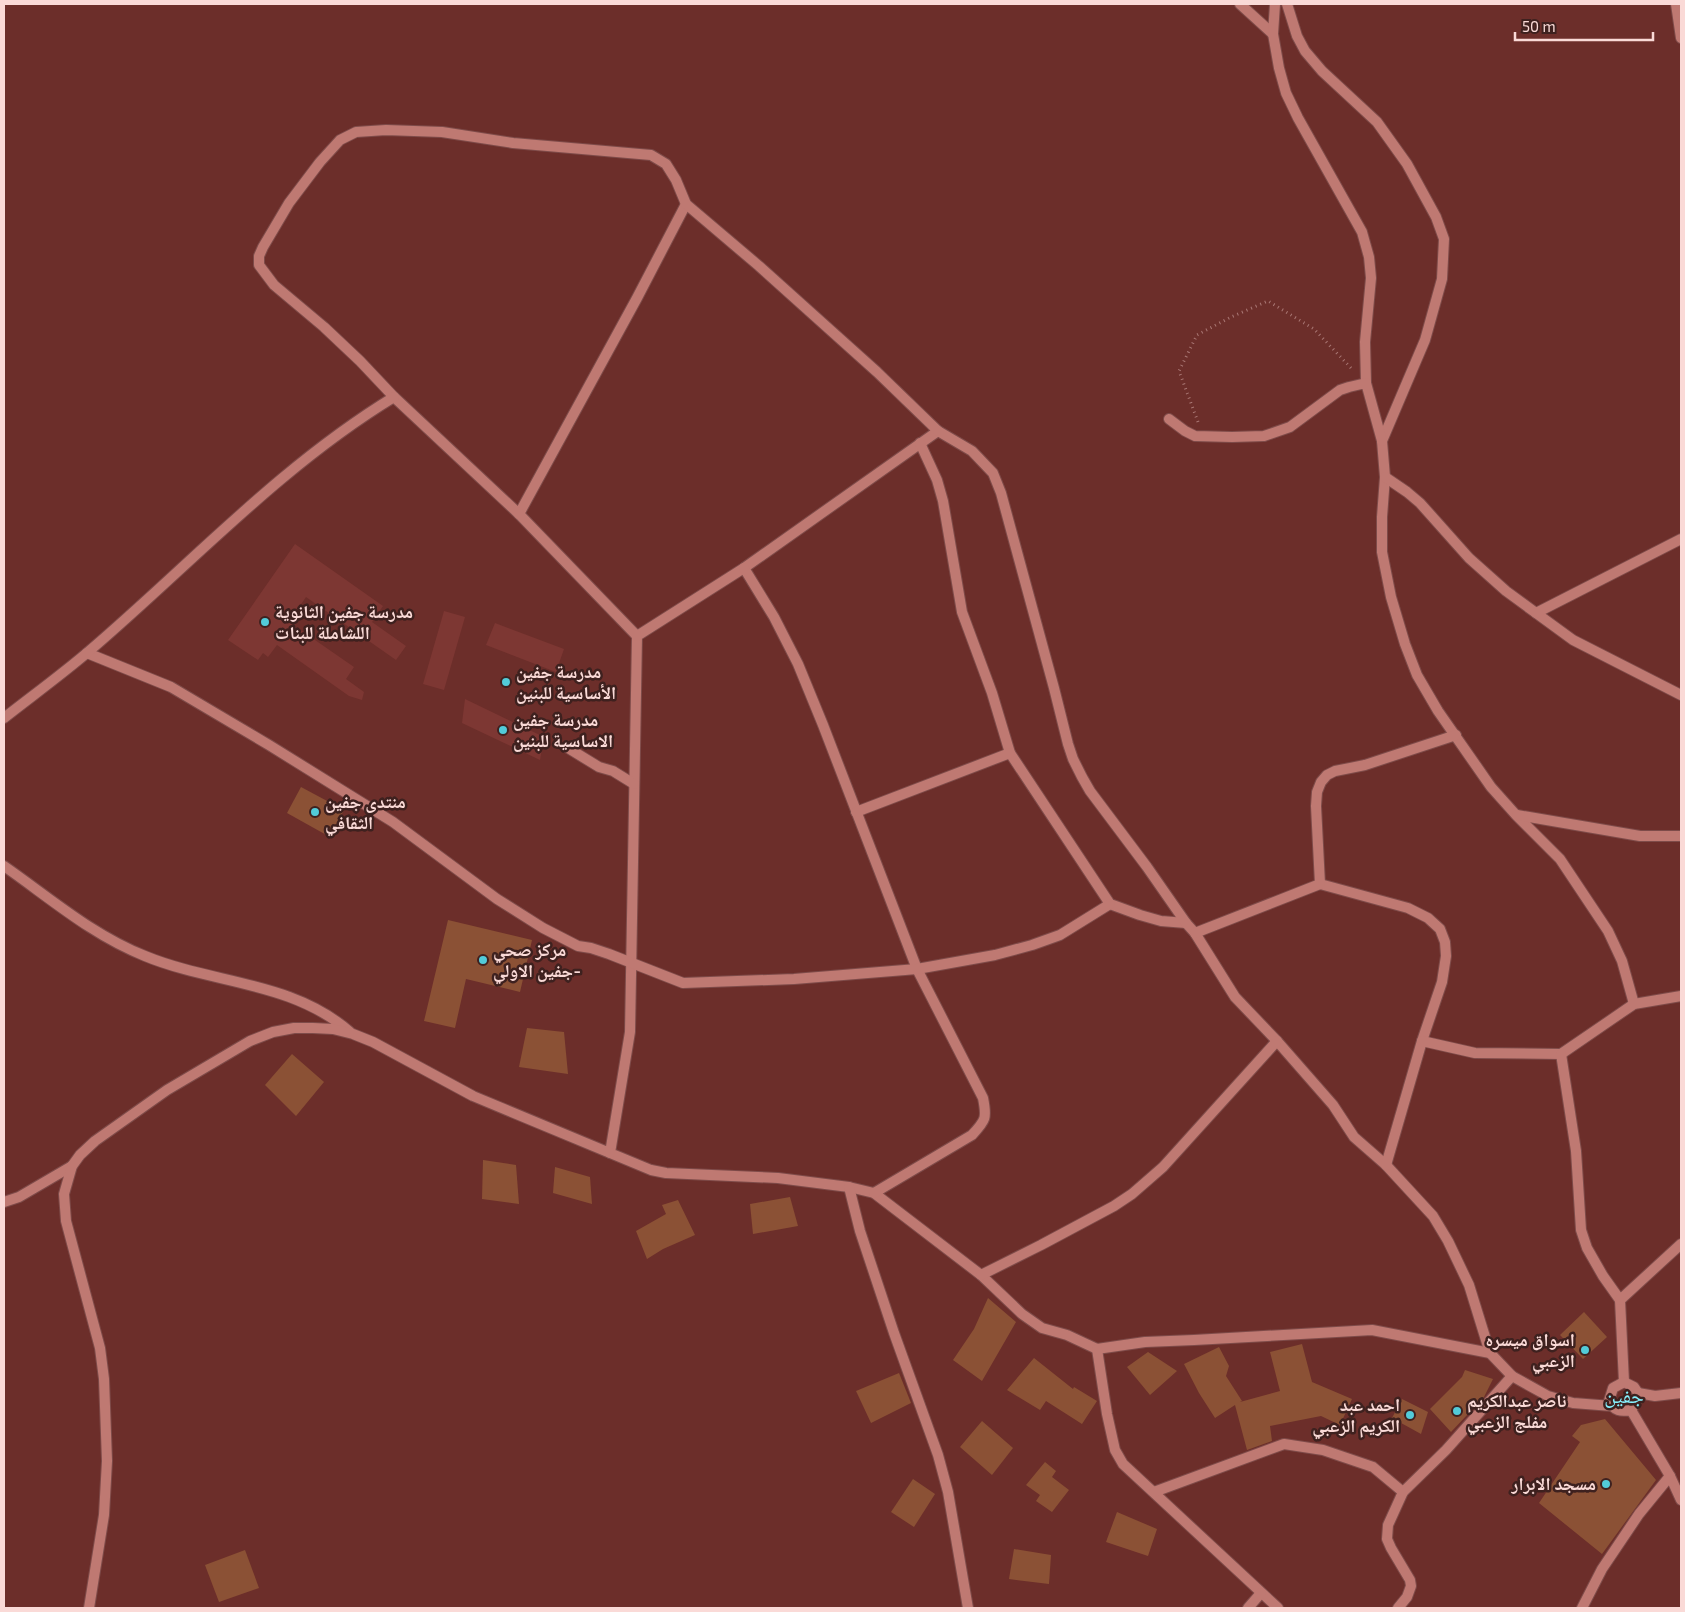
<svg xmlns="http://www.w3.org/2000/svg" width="1685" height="1612" viewBox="0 0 1685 1612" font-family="'Exo 2','Noto Naskh Arabic',sans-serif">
<rect width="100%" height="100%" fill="#6c2e2a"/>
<!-- built -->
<g fill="#7d3733">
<path d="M295 544 383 606 372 622 406 646 396 660 306 597 289 622 354 667 346 679 364 692 362 700 349 696 277 645 268 657 263 653 258 660 228 640Z"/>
<path d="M444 611 465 617 444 690 423 684Z"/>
<path d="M495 623 564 649 556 672 486 645Z"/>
<path d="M465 699 544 737 540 760 462 723Z"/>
</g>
<!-- building -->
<g fill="#8b5135">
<path d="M301 787 344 810 330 837 287 813Z"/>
<path d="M448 920 532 940 520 992 466 979 455 1028 424 1021Z"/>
<path d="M527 1028 564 1032 568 1074 519 1067Z"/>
<path d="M292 1054 324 1082 296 1116 265 1085Z"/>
<path d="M483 1160 516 1165 519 1204 482 1199Z"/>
<path d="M555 1167 590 1177 592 1204 553 1193Z"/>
<path d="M790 1197 798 1226 753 1234 750 1204Z"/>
<path d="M678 1200 695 1235 663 1249 647 1259 636 1231 666 1214 662 1205Z"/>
<path d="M988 1298 1016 1322 982 1381 953 1360 974 1329Z"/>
<path d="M1584 1312 1607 1337 1583 1359 1560 1335Z"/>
<path d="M1302 1344 1312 1382 1352 1399 1340 1425 1321 1416 1270 1426 1272 1441 1247 1450 1235 1405 1215 1418 1199 1393 1184 1364 1219 1347 1229 1366 1226 1376 1242 1401 1240 1402 1280 1391 1270 1352Z"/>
<path d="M1148 1352 1177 1371 1150 1395 1127 1367Z"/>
<path d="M1034 1358 1073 1389 1074 1387 1097 1401 1082 1424 1046 1401 1040 1410 1007 1390Z"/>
<path d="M1465 1370 1493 1379 1484 1397 1451 1432 1430 1409 1462 1377Z"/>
<path d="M899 1373 911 1403 871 1423 856 1391Z"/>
<path d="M1402 1399 1428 1412 1421 1434 1392 1418Z"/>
<path d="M1605 1419 1656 1480 1602 1554 1539 1503 1580 1442 1572 1436 1581 1425Z"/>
<path d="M982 1421 1013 1448 992 1475 960 1447Z"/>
<path d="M1045 1462 1056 1471 1052 1477 1069 1490 1052 1512 1036 1501 1040 1495 1026 1485Z"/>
<path d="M913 1479 935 1494 914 1527 891 1512Z"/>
<path d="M1117 1512 1157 1529 1148 1556 1106 1542Z"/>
<path d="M1014 1549 1051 1555 1049 1584 1009 1579Z"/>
<path d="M245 1550 259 1588 219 1602 205 1565Z"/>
</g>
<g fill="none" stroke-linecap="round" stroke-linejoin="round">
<!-- minor casing -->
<g stroke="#7e4b49" stroke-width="12">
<g id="minor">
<path d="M1240 4 1273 34"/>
<path d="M1275 4 1273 34 1279 68 1286 93 1298 118 1362 232 1369 257 1371 278 1365 342 1366 383"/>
<path d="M1287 4 1297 36 1305 51 1322 71 1377 122 1407 164 1436 217 1444 239 1442 279 1425 340 1382 441 1385 477 1382 517V552L1391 597 1405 644 1417 675 1438 711 1491 787 1516 815 1560 859 1608 931 1622 961 1634 1004"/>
<path d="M1676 4 1681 38"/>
<path d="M1169 419 1185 431 1195 436 1232 437 1264 436 1290 427 1340 390 1349 387 1366 383 1382 441"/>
<path d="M938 431 744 568 637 636 630 1032 610 1153 651 1170 666 1173 778 1178 849 1187 874 1193 981 1275 1022 1314 1042 1328 1067 1335 1097 1349 1145 1342 1194 1340 1372 1330 1490 1353 1512 1376 1548 1396 1573 1403 1612 1406"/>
<path d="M920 443 937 480 943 501 962 612 992 693 1010 753 1110 904 1140 915 1161 921 1186 923"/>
<path d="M1385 477 1407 492 1420 503 1469 558 1506 591 1536 613 1573 640 1681 695"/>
<path d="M519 514 637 298 686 204"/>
<path d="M744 568 774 617 798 664 823 725 917 969 983 1098C987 1118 986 1120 972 1135L874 1193"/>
<path d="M1536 613 1681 539"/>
<path d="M637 636 519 514 394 397 360 361 324 327 274 285 259 265V256L263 247 289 203 320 162 340 140 356 132 386 130 442 132 513 143 651 155 666 164 676 180 686 204 759 266 877 372 938 431 972 451 993 473 1001 493 1054 688 1068 744 1073 759 1082 777 1090 791 1147 867 1186 923 1195 933 1235 997 1277 1041 1333 1105 1354 1137 1386 1165 1433 1216 1448 1241 1469 1285 1490 1353"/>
<path d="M87 653 171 687 269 745 393 822 497 899 543 928 578 946 591 948 609 954 683 983 794 979 917 969 995 955 1032 945 1060 935 1110 904"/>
<path d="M4 718C32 696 61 675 88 652 189 566 279 467 394 397"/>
<path d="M568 748 599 767 613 771 634 784"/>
<path d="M856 812 1010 753"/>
<path d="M1517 815 1640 836H1681"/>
<path d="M4 866C50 898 92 935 145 956 213 984 292 981 350 1032"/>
<path d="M1320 884 1408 908 1428 918 1440 929 1445 942 1446 956 1442 982 1422 1041 1386 1165"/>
<path d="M1195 933 1320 884 1316 806 1317 792 1321 782 1327 775 1335 771 1365 765 1456 735"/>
<path d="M1422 1041 1475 1053 1561 1054 1634 1004 1681 996"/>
<path d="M1561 1054 1576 1151 1581 1230 1587 1248 1603 1276 1620 1300 1624 1382"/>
<path d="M849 1187 860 1231 894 1333 938 1455 948 1492 968 1608"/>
<path d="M4 1202 19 1197 72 1166"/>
<path d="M981 1275 1041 1245 1114 1206 1132 1194 1163 1167 1277 1041"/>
<path d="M1620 1300 1681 1244"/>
<path d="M1097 1349 1107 1414 1115 1450 1123 1464 1278 1608"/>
<path d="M1624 1382 1634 1387 1638 1393 1636 1401 1631 1410C1621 1412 1614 1411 1609 1401L1613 1388Z"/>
<path d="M1638 1393 1655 1396 1681 1393"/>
<path d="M1631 1410 1670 1476 1681 1500"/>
<path d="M1154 1492 1284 1444 1323 1450 1373 1467 1403 1492"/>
<path d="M89 1608 104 1515 107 1461 104 1379 100 1348 66 1221 64 1194 72 1166 80 1155 95 1141 167 1090 250 1041 273 1032 294 1028H313L333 1029 353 1034 373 1042 473 1096 610 1153"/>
<path d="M1248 1608 1261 1593"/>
<path d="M1398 1608 1407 1597 1411 1586 1410 1580 1391 1548 1387 1539 1388 1525 1403 1492 1446 1450 1512 1376"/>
<path d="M1582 1608 1602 1569 1639 1514 1670 1476"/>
</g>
</g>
<!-- path -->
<path stroke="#a97774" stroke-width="3" stroke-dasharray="1 4" stroke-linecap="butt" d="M1198 422 1179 371 1197 335 1231 317 1268 301 1314 329 1351 368"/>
<!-- minor -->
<use href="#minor" stroke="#bf7972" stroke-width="10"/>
</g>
<!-- markers -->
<g fill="#52cbd9" stroke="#3e211f" stroke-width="2">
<circle cx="265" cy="622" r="5"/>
<circle cx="506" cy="682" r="5"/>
<circle cx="503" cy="730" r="5"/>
<circle cx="315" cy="812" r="5"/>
<circle cx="483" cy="960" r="5"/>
<circle cx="1585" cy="1350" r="5"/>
<circle cx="1457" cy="1411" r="5"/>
<circle cx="1410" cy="1415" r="5"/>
<circle cx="1606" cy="1484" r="5"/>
</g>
<g text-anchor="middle" stroke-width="5" stroke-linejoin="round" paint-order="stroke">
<!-- poi labels -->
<g font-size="18" font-weight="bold" fill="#fadad7" stroke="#3e211f" text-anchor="start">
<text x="275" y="618">مدرسة جفين الثانوية<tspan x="275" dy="21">اللشاملة للبنات</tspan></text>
<text x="516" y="678">مدرسة جفين<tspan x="516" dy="21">الأساسية للبنين</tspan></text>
<text x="513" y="726">مدرسة جفين<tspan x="513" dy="21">الاساسية للبنين</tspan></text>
<text x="325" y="808">منتدى جفين<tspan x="325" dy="21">الثقافي</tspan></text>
<text x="493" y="956">مركز صحي<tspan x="493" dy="21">جفين الاولي-</tspan></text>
<text x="1575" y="1346" text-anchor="end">اسواق ميسره<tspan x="1575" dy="21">الزعبي</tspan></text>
<text x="1467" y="1407">ناصر عبدالكريم<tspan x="1467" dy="21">مفلج الزعبي</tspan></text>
<text x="1400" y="1411" text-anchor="end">احمد عبد<tspan x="1400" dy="21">الكريم الزعبي</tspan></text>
<text x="1596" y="1490" text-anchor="end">مسجد الابرار</text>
</g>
<!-- quarter labels -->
<g font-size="20" fill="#87f1fe" stroke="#3e211f">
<text x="1624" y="1403">جفين</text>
</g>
</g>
<!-- border -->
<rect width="1685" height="1612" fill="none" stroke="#fadad7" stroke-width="10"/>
<!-- scale -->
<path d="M1515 32v8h138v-8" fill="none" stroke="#fadad7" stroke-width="2.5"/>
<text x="1522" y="32" font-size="15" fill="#fadad7" stroke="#3e211f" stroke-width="4" paint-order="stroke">50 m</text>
</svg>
